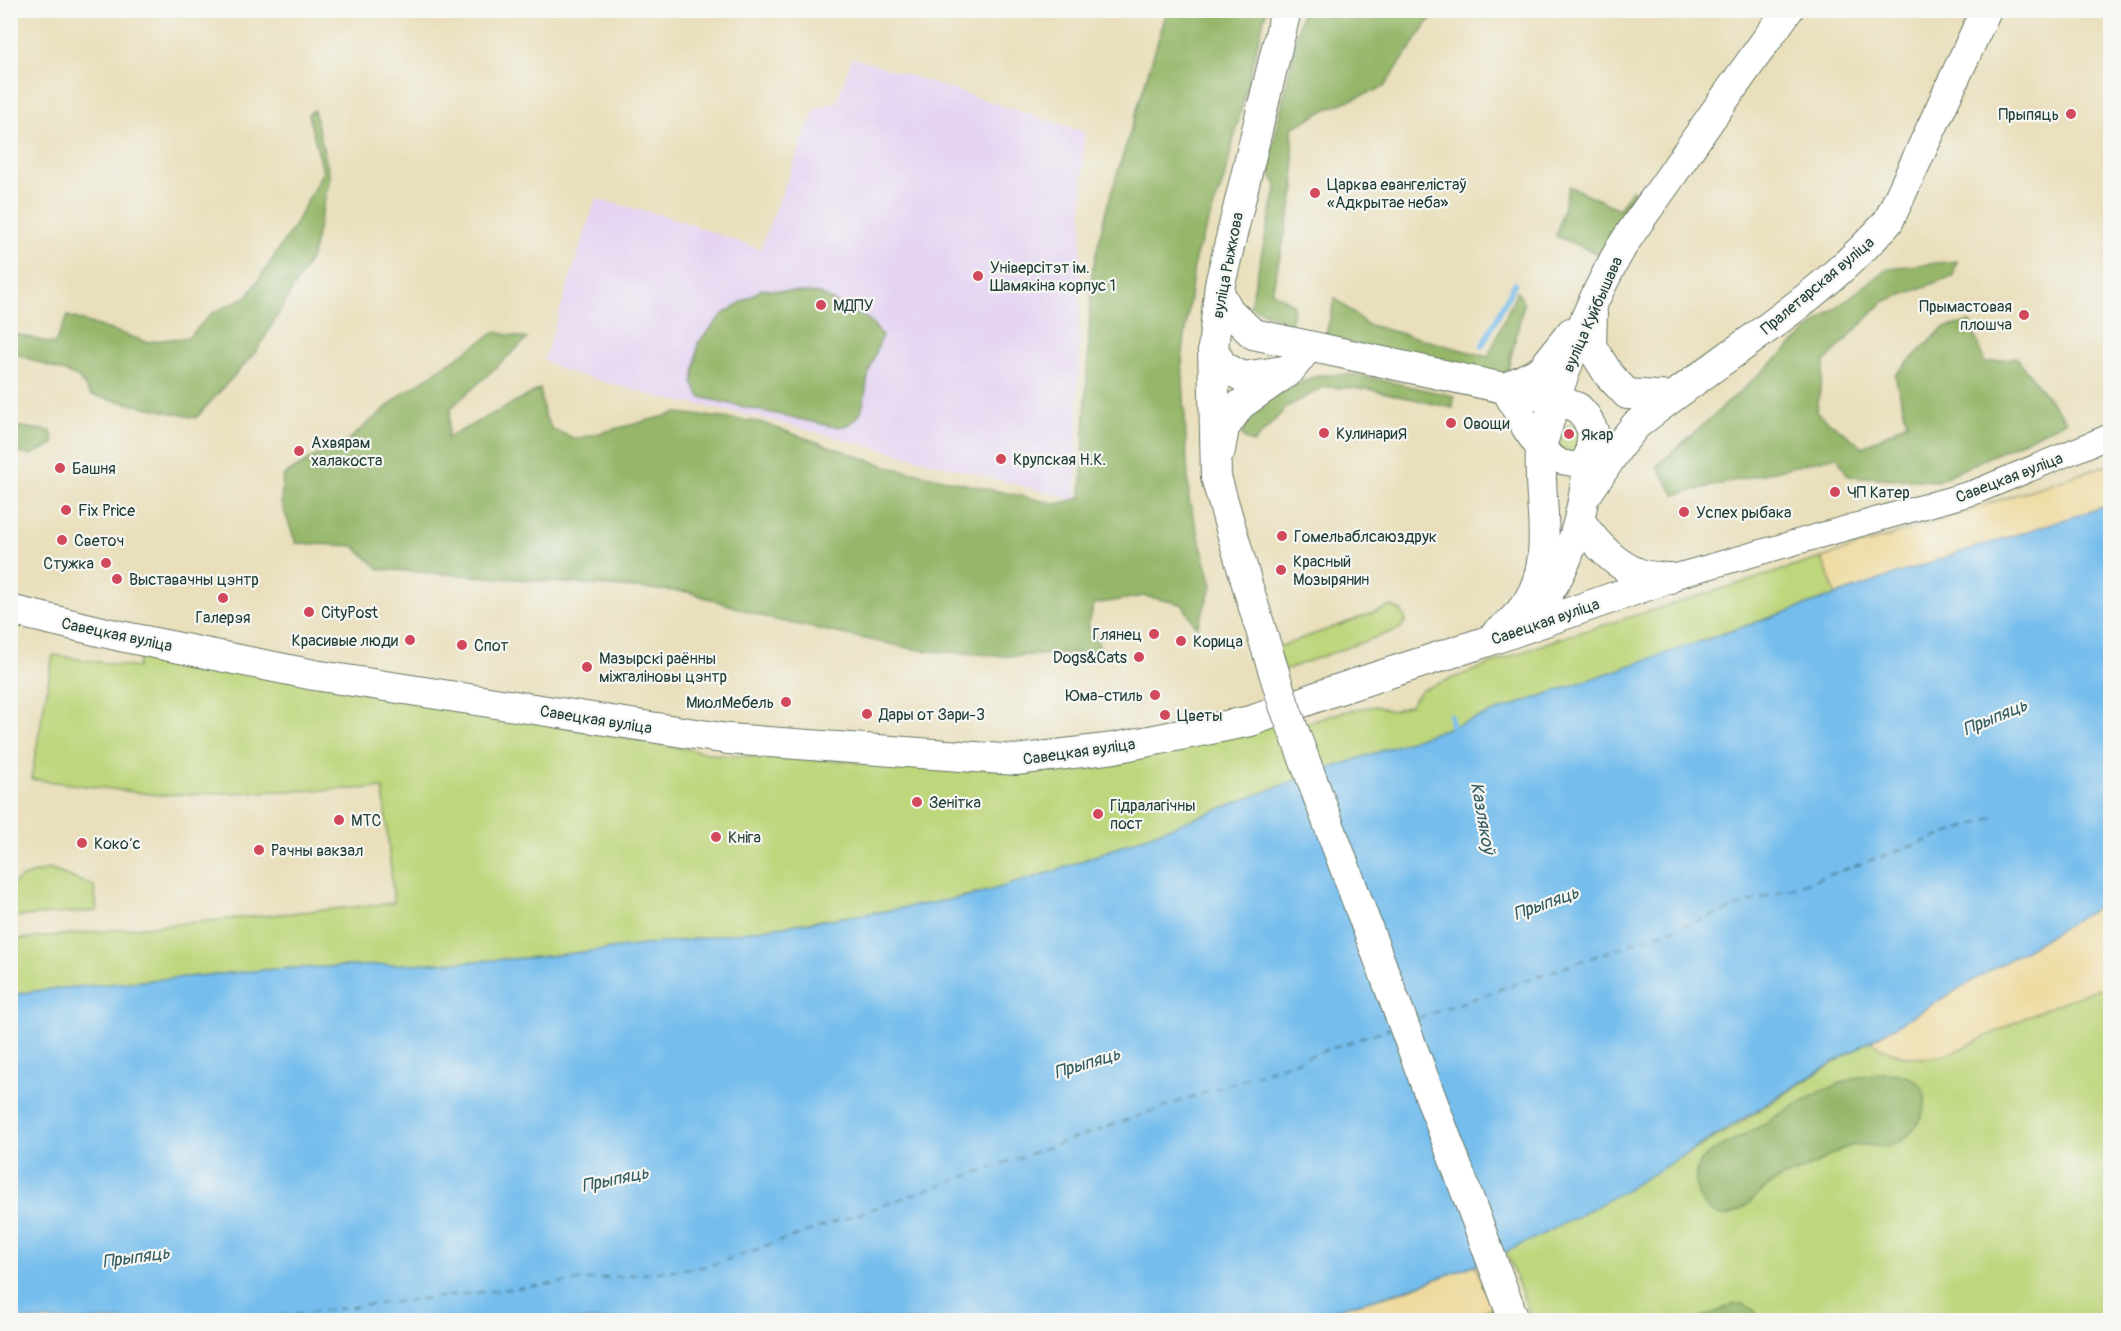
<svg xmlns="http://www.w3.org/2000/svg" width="2121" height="1331" viewBox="0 0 2121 1331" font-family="Pangolin,sans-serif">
<rect width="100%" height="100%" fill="#f6f6f2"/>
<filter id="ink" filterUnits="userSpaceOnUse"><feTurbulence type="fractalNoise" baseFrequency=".0167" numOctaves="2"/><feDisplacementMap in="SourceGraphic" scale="12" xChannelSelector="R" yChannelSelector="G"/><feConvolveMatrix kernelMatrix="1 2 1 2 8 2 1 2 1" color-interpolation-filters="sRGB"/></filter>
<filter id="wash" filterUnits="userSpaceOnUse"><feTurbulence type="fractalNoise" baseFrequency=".008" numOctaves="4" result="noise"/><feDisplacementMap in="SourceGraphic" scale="24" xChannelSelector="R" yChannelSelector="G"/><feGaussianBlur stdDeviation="1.35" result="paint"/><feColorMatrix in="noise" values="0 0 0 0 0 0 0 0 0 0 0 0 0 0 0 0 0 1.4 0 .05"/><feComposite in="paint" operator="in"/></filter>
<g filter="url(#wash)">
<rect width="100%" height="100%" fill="#e9dfbb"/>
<!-- built -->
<path fill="#e4d3f2" d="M852 57 1084 132 1076 500 754 416 662 398 562 370 544 360 596 199 666 216 760 249 815 109 837 102Z"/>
<!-- green -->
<g fill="#bed67b" stroke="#6e8a58" stroke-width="1.5">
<path d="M1569 425H1575L1585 432 1574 455 1558 447 1556 440 1559 430Z"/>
<path d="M1822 558 1836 595 1321 772 1305 724 1342 712 1375 706 1392 711 1410 705 1421 690 1552 641Z"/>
<path d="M1392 606 1401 611 1406 620 1400 629 1284 670 1276 648Z"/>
<path d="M142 650 719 755 1027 770 1277 721 1299 779 1055 871 1010 886 930 904 688 940 540 957 463 962 275 969 42 990 11 995V940L394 903 383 788 159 795 31 779 53 655 137 668Z"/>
<path d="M49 869 94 886 97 911 11 917V886L22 877Z"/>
<path d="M2110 985V1320H1532L1506 1251C1580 1216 1652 1175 1723 1133 1772 1103 1820 1070 1870 1041 1930 1079 1965 1044 2020 1020 2050 1006 2080 995 2110 985Z"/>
<path d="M1492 1307 1497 1320H1465Z"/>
</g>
<!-- forest -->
<g fill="#96b76b" stroke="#5a7a50" stroke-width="1.5">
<path d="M1167 11H1266L1223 182 1195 258 1182 360 1189 500 1212 586 1197 628 1182 604 1144 596 1094 604 1088 625 1103 652 1007 656 918 650 771 619 689 592 379 569 354 546 296 543 281 502 283 476 317 455 339 448 400 396 495 332 527 339 451 408 447 438 540 389 544 414 552 429 576 439 677 413 759 422 889 467 1057 504 1081 498 1092 272 1105 214Z"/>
<path d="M1302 11H1418L1431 18 1384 87 1327 109 1292 128 1295 189 1272 292 1294 305 1290 324 1250 306 1277 185 1268 170Z"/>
<path d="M314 110 330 177 312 256 258 349 196 418 91 395 78 377 11 352V333L54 344 68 316 147 342 189 337 211 314 248 296 294 226 323 171 308 114Z"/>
<path d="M1569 186 1619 209 1632 190 1642 198 1599 254 1556 236Z"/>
<path d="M1957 261 1953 276 1883 302 1825 361 1816 412 1863 447 1907 423 1895 375 1943 328 1970 322 1985 363 2016 357 2066 421 1937 481 1848 476 1837 456 1675 495 1657 466 1819 321 1888 268Z"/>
<path d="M762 289 820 294 868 319 882 335C878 347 873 360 869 372 863 396 868 426 835 427L700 397 693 383 698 343 723 314Z"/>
<path d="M1517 291 1524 303 1506 377 1325 338 1335 298 1366 324 1488 357Z"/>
<path d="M1317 375H1358L1454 396 1453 408 1368 389 1324 387 1288 406 1253 443 1242 437 1249 416 1275 395Z"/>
<path d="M11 426 51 431 54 444 30 455 11 451Z"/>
<path d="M1877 1073C1890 1073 1905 1073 1916 1081 1938 1097 1917 1132 1899 1142 1884 1151 1867 1142 1850 1146 1836 1150 1823 1161 1810 1167 1799 1172 1787 1175 1776 1181 1752 1194 1729 1238 1702 1202 1695 1192 1693 1173 1700 1163 1710 1148 1731 1143 1746 1134 1789 1110 1827 1082 1877 1073Z"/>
<path d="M1741 1304C1751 1307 1756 1310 1759 1320H1697L1732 1305Z"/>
</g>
<!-- sand -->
<g fill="#eeda9e" stroke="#868c69" stroke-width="1.5">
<path d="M2110 464V505L1836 595 1822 558Z"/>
<path d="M2110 900V985C2080 995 2050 1006 2020 1020 1965 1044 1930 1079 1870 1041Z"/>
<path d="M1475 1265 1492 1307 1465 1320H1293L1398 1293Z"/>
</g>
<!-- water -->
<path fill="#74bded" stroke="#4a7d90" stroke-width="1.5" d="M2110 505V900C2019 954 1926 1007 1834 1062 1726 1127 1621 1200 1505 1252 1436 1282 1366 1303 1293 1320H11V995L42 990 275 969 463 962 540 957 688 940 880 912 971 896 1055 871 1299 779 1836 595 1952 555Z"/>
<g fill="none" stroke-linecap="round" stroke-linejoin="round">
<!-- stream -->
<g stroke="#74bded" stroke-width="5">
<path d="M1482 346 1515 283"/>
<path d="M1450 715 1453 734"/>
</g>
<!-- ferry -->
<g stroke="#345d62" stroke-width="1.5" stroke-dasharray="8 6" stroke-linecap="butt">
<path d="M1418 1018 1995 817"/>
<path d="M239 1320 709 1266 1390 1028"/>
</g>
</g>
</g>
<g filter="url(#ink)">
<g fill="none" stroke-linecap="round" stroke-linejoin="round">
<!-- minor casing -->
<g stroke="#667663" stroke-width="26">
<g id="minor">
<path d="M1541 448 1561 462 1578 465 1590 452"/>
<path d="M1669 578 1975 492 2110 436"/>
</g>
</g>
<!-- major casing -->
<g stroke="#667663" stroke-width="32">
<g id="major">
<path d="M1219 293 1229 311 1253 334 1555 399 1578 408 1586 417 1593 431C1586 491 1579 555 1540 604"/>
<path d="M1592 313 1591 346 1609 375 1627 394 1672 397"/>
<path d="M1213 349 1222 366 1243 377 1283 371"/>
<path d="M1506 388 1541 371 1571 333"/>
<path d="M1506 388 1527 428 1541 448"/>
<path d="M1220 450 1224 428 1240 405 1290 370 1308 347"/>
<path d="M1588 492 1619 446 1636 425C1720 358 1816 303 1888 222L1986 10"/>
<path d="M1580 521C1595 543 1614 565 1640 574 1649 577 1660 577 1669 578"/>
<path d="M1249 591 1216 477 1213 349 1220 284 1286 10"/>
<path d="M10 610 120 636 314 675 728 739 1016 760 1114 748 1251 721 1330 692 1482 643 1669 578"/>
<path d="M1497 633C1566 585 1537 519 1541 450 1542 441 1546 432 1548 424 1564 366 1591 300 1621 248 1637 222 1656 198 1673 173 1710 118 1749 64 1788 10"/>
</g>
</g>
<!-- minor -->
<use href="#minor" stroke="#fff" stroke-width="24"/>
<!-- major -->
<use href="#major" stroke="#fff" stroke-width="30"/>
<!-- major-bridge casing -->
<g stroke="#667663" stroke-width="32" stroke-linecap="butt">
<path id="major-bridge" d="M1249 591 1284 705 1514 1320"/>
</g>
<!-- major-bridge -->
<use href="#major-bridge" stroke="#fff" stroke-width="30"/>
</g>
</g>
<!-- markers -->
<g fill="#d1495b" stroke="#f6f6f2" stroke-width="2">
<circle cx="2071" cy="114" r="6"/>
<circle cx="1315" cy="193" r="6"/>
<circle cx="978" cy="276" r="6"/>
<circle cx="821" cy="305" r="6"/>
<circle cx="2024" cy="315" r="6"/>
<circle cx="1451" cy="423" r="6"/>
<circle cx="1324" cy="433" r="6"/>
<circle cx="1569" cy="434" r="6"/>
<circle cx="299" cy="451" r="6"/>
<circle cx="1001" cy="459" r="6"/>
<circle cx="60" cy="468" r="6"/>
<circle cx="1835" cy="492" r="6"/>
<circle cx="66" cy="510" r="6"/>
<circle cx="1684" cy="512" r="6"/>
<circle cx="1282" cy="536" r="6"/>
<circle cx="62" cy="540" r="6"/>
<circle cx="106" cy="563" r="6"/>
<circle cx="1281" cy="570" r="6"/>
<circle cx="117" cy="579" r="6"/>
<circle cx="223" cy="598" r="6"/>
<circle cx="309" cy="612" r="6"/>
<circle cx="1154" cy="634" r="6"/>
<circle cx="410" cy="640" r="6"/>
<circle cx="1181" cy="641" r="6"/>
<circle cx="462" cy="645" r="6"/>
<circle cx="1139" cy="657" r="6"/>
<circle cx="587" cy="667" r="6"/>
<circle cx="1155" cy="695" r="6"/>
<circle cx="786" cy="702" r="6"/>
<circle cx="867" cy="714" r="6"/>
<circle cx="1165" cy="715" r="6"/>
<circle cx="917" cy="802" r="6"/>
<circle cx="1098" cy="814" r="6"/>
<circle cx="339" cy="820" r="6"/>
<circle cx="716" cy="837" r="6"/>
<circle cx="82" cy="843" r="6"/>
<circle cx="259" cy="850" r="6"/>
</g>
<g text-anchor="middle" stroke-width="4.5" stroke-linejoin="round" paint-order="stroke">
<!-- poi labels -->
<g font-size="16" fill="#1f3d34" stroke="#f6f6f2" text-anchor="start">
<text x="2059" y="120" text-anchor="end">Прыпяць</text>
<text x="1327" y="190">Царква евангелістаў<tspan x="1327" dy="18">«Адкрытае неба»</tspan></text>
<text x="990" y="273">Універсітэт ім.<tspan x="990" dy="18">Шамякіна корпус 1</tspan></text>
<text x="833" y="311">МДПУ</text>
<text x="2012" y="312" text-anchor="end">Прымастовая<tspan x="2012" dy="18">плошча</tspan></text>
<text x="1463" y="429">Овощи</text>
<text x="1336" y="439">КулинариЯ</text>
<text x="1581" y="440">Якар</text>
<text x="311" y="448">Ахвярам<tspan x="311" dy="18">халакоста</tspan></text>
<text x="1013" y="465">Крупская Н.К.</text>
<text x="72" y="474">Башня</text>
<text x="1847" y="498">ЧП Катер</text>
<text x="78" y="516">Fix Price</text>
<text x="1696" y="518">Успех рыбака</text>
<text x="1294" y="542">Гомельаблсаюздрук</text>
<text x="74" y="546">Светоч</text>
<text x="1293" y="567">Красный<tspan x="1293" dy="18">Мозырянин</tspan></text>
<text x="94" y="569" text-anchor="end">Стужка</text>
<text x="129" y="585">Выставачны цэнтр</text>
<text x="321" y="618">CityPost</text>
<text x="223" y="623" text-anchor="middle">Галерэя</text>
<text x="1142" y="640" text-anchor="end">Глянец</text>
<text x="398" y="646" text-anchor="end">Красивые люди</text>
<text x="1193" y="647">Корица</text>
<text x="474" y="651">Спот</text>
<text x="1127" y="663" text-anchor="end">Dogs&amp;Cats</text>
<text x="599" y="664">Мазырскі раённы<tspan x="599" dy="18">міжгаліновы цэнтр</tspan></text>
<text x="1143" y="701" text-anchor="end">Юма-стиль</text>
<text x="774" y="708" text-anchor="end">МиолМебель</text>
<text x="879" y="720">Дары от Зари-3</text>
<text x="1177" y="721">Цветы</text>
<text x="929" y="808">Зенітка</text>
<text x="1110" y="811">Гідралагічны<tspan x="1110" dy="18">пост</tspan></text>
<text x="351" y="826">МТС</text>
<text x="728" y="843">Кніга</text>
<text x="94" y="849">Кокоʼс</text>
<text x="271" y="856">Рачны вакзал</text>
</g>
<!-- street labels -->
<g font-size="16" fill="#1f3d34" stroke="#f6f6f2">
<text transform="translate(1227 265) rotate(-79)" y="6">вуліца Рыжкова</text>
<text transform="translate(1817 285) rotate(-40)" y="6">Пралетарская вуліца</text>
<text transform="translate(1592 314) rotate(-66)" y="6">вуліца Куйбышава</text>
<text transform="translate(2009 477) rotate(-21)" y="6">Савецкая вуліца</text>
<text transform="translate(1545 621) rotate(-19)" y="6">Савецкая вуліца</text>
<text transform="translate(117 634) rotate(12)" y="6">Савецкая вуліца</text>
<text transform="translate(596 719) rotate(9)" y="6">Савецкая вуліца</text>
<text transform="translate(1079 751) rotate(-8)" y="6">Савецкая вуліца</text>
</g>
<!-- water labels -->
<g font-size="18" font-style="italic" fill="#345d62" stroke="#f6f6f2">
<text transform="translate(1995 717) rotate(-23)" y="6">Прыпяць</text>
<text transform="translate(1483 818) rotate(80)" y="6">Казлякоў</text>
<text transform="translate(1546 903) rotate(-20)" y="6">Прыпяць</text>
<text transform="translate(1087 1063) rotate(-17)" y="6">Прыпяць</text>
<text transform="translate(615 1179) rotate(-12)" y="6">Прыпяць</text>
<text transform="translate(136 1257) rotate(-8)" y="6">Прыпяць</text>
</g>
</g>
<!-- margin -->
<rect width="2121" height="1331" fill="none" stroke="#f6f6f2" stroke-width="36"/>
</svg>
